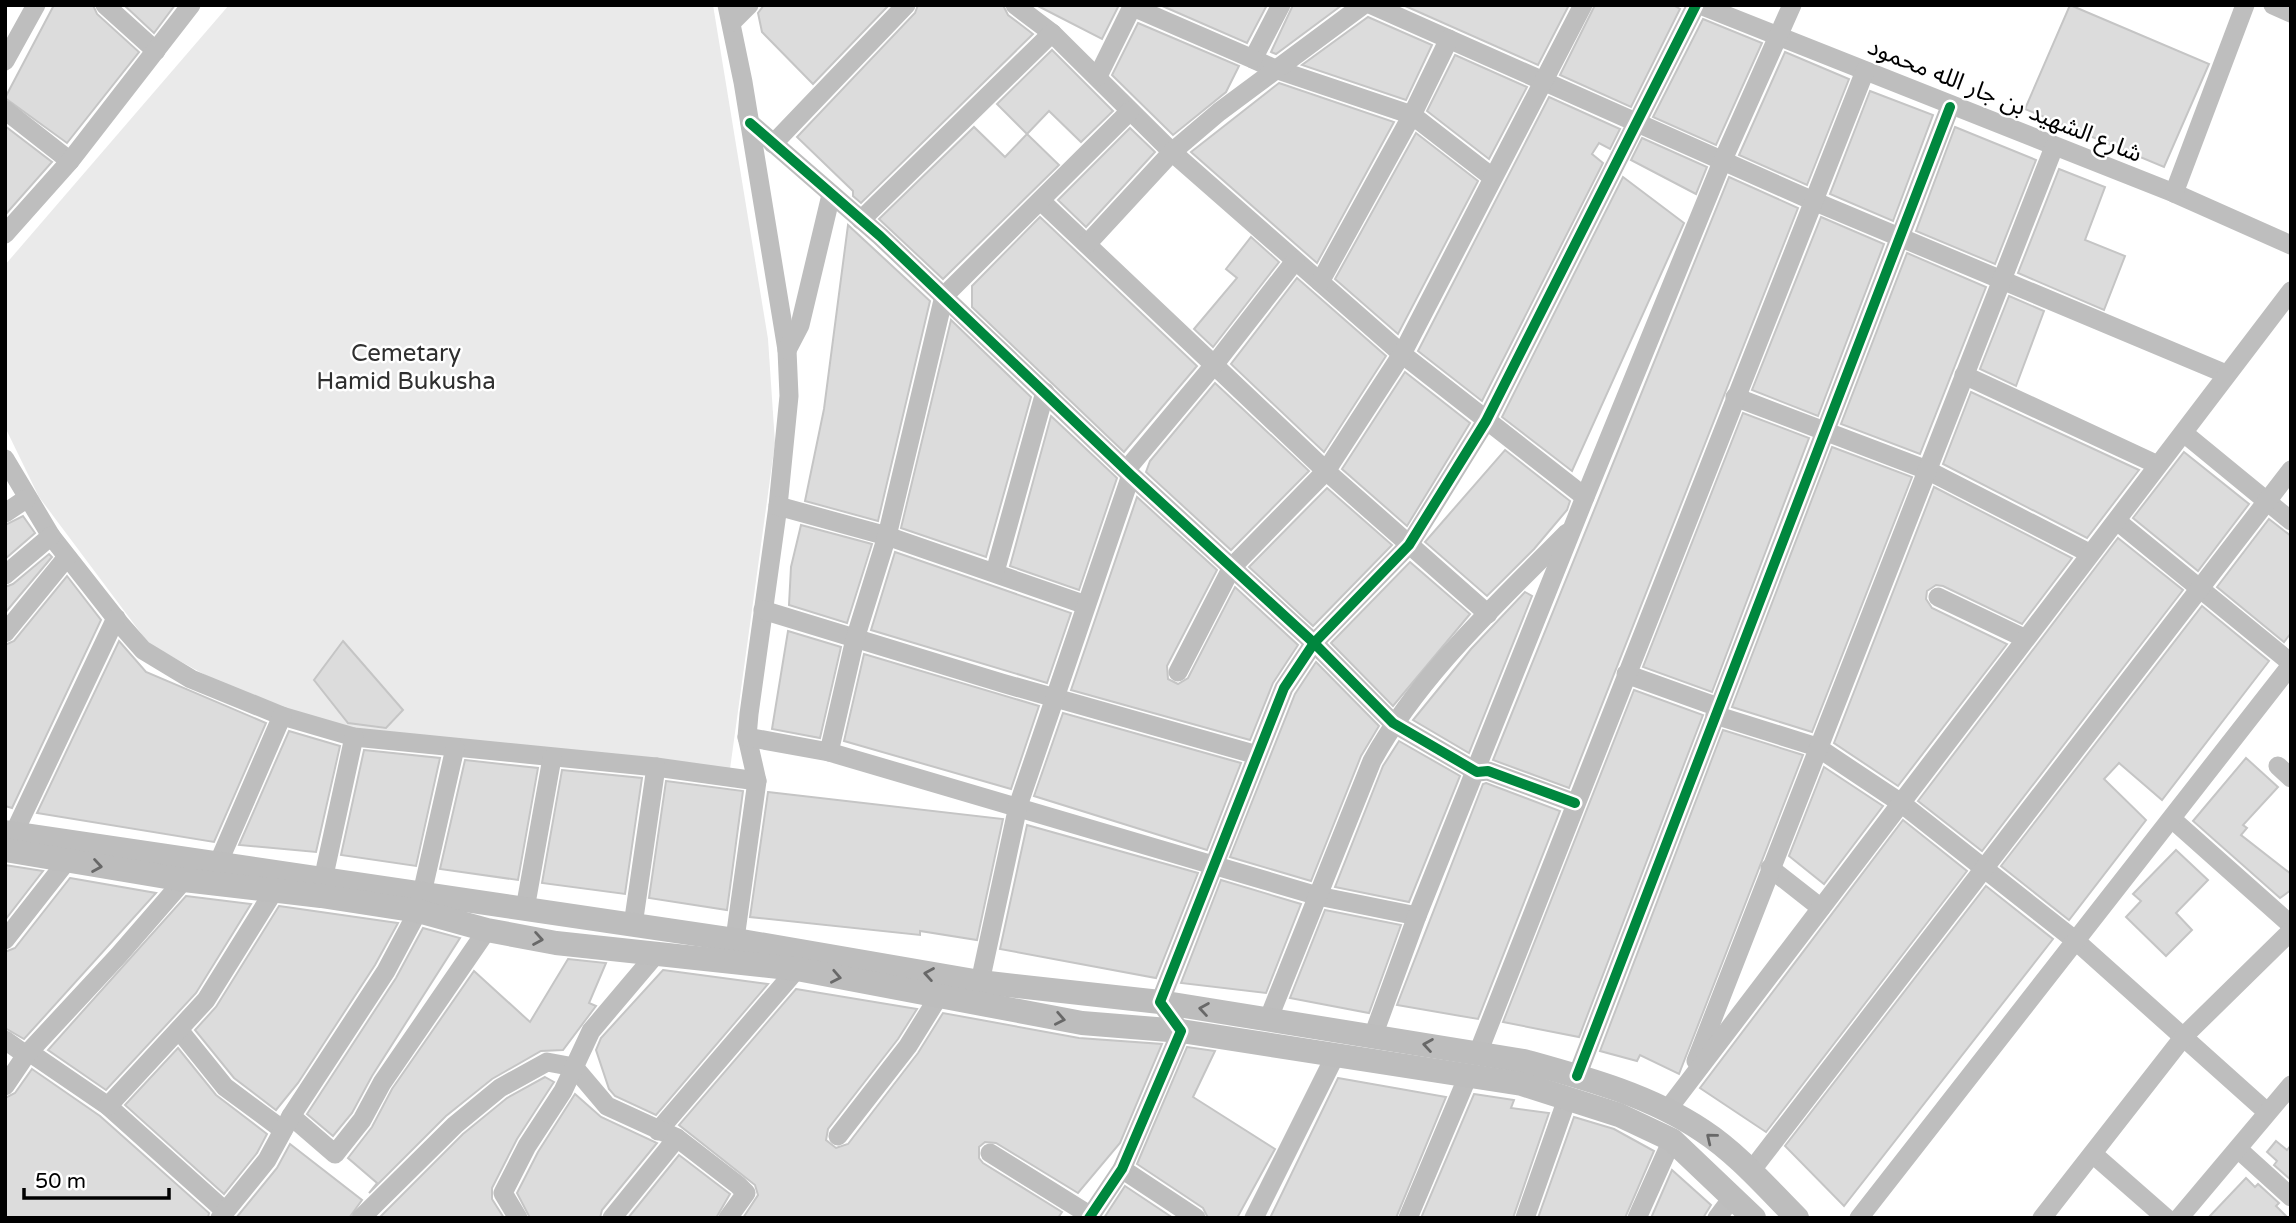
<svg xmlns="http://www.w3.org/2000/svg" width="2296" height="1223" viewBox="0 0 2296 1223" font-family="'Varela Round','Noto Sans Arabic',sans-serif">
<rect width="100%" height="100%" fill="#fff"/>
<!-- green -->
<path fill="#eaeaea" d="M229 5H713L768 339 775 443 730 769 357 731 264 702 218 682 149 644 39 497 5 427V265Z"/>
<!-- building -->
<g fill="#dcdcdc" stroke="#c5c5c5" stroke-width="2">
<path d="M54 5H93L97 14 139 52 67 143 5 98Z"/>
<path d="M124 5H175L154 33Z"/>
<path d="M764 5H889L813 84 762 32 758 13Z"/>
<path d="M918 5H1003L1008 15 1033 34 861 203 853 196V191L797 137 915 13Z"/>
<path d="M1036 5H1119L1102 39Z"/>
<path d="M1160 5H1267L1247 43Z"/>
<path d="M1293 5H1342L1276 54 1271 52Z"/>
<path d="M1403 5H1569L1538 65Z"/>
<path d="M1595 5H1673L1680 9 1631 107 1560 75Z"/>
<path d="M2070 5 2209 64 2164 167 2025 109Z"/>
<path d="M1368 17 1432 45 1406 100 1302 65Z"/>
<path d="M1703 19 1762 43 1716 145 1653 117Z"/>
<path d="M1138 23 1239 66 1226 92 1173 135 1112 75Z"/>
<path d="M1052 50 1113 111 1081 142 1049 111 1027 134 1059 165 943 279 879 219 974 127 1005 157 1027 134 997 104Z"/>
<path d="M1785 52 1849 79 1807 185 1739 155Z"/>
<path d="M1455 55 1527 87 1489 159 1427 111Z"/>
<path d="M1279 83 1394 122 1317 263 1191 152Z"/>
<path d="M1870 91 1933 115 1893 221 1830 194Z"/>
<path d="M1549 97 1620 129 1610 149 1599 143 1592 154 1603 163 1482 401 1418 351Z"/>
<path d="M5 126 52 162 5 215Z"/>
<path d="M1955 127 2036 160 1995 264 1916 231Z"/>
<path d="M1130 128 1155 152 1086 227 1058 200Z"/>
<path d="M1416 133 1478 181 1398 334 1335 279Z"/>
<path d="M1642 138 1707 167 1696 194 1631 160Z"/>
<path d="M2059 169 2105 187 2085 240 2125 256 2104 310 2018 273Z"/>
<path d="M1623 177 1684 223 1572 471 1502 417Z"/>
<path d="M1729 177 1798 208 1569 788 1493 760Z"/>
<path d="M1040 217 1197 366 1124 452 972 307V286Z"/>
<path d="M1821 217 1884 244 1818 416 1752 390Z"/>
<path d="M848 225 930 301 878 521 805 501 824 409Z"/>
<path d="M1251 237 1279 262 1213 347 1194 329 1237 278 1226 269Z"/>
<path d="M1907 253 1986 287 1920 454 1841 424Z"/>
<path d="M1297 278 1386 356 1324 452 1231 364Z"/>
<path d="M2009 296 2044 311 2016 386 1980 369Z"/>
<path d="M951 320 1031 397 986 557 901 528Z"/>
<path d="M1405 372 1470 423 1407 526 1342 469Z"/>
<path d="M1215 383 1309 471 1231 550 1146 472 1150 461Z"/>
<path d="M1971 392 2139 470 2087 538 1943 464Z"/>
<path d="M1743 413 1809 438 1712 692 1643 667Z"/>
<path d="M1051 416 1117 478 1079 590 1010 566Z"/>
<path d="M1832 447 1912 477 1812 732 1732 707Z"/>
<path d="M1505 450 1570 501 1567 510 1534 549 1487 596 1425 542Z"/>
<path d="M2184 452 2249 504 2198 571 2133 518Z"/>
<path d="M1934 487 2072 558 2022 624 1943 586 1936 585 1927 591 1926 599 1932 608 2007 644 1898 786 1834 743Z"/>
<path d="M1327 488 1392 545 1313 626 1249 567Z"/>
<path d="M1137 497 1217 570 1167 666 1168 679 1178 684 1188 678 1235 587 1298 645 1273 683 1250 740 1071 690Z"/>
<path d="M23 516 35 533 5 559V525Z"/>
<path d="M2269 519 2291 536V633L2284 642 2217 587Z"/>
<path d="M801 525 872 544 847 623 789 605 791 567Z"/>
<path d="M2118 538 2183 590 1982 851 1918 801Z"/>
<path d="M895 552 1071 613 1047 683 871 630Z"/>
<path d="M49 554 52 557 5 613V587L13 584Z"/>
<path d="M1410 562 1470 614 1393 706 1331 643Z"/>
<path d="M67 576 101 620 12 808 5 806V645L14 641Z"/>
<path d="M1525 592 1532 596 1469 753 1413 720 1471 649Z"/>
<path d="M2202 606 2269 661 2162 800 2119 763 2104 779 2146 820 2069 920 2001 866Z"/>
<path d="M788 631 841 647 820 738 772 729Z"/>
<path d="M119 641 146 672 266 723 214 842 37 813Z"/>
<path d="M343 641 403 710 386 728 348 723 314 680Z"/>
<path d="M864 654 1039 706 1011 789 844 741Z"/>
<path d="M1316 662 1379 726 1361 756 1311 881 1230 857 1295 694Z"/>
<path d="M1634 690 1703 715 1579 1037 1503 1022Z"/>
<path d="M1063 713 1241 763 1207 850 1034 796Z"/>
<path d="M1723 730 1803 755 1679 1074 1640 1055 1637 1061 1600 1051Z"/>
<path d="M289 731 340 746 316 852 239 845Z"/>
<path d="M1399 741 1460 776 1409 902 1335 887 1383 766Z"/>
<path d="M364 750 440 758 416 866 341 855Z"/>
<path d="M2246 758 2278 787 2243 825 2247 828 2241 835 2291 874V890L2280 898 2193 821Z"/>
<path d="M465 760 538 768 518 880 440 869Z"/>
<path d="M1824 767 1883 806 1824 884 1789 856Z"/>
<path d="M562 770 642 778 625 894 542 883Z"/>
<path d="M666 781 743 791 727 910 649 898Z"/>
<path d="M1486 783 1560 811 1478 1019 1397 1005 1483 784Z"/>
<path d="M768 792 1003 819 977 940 920 931V935L750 917Z"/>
<path d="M1903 820 1967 871 1766 1132 1700 1088Z"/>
<path d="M1027 825 1198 873 1156 978 1000 949Z"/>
<path d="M2176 850 2208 880 2176 913 2192 930 2166 956 2126 917 2141 901 2133 894Z"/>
<path d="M5 865 43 871 5 920Z"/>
<path d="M70 878 156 893 24 1039 5 1028V952L15 948Z"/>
<path d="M1221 880 1301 904 1266 993 1181 983Z"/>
<path d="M1986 886 2053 939 1844 1206 1785 1146Z"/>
<path d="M186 896 251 904 196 993 106 1090 48 1050Z"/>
<path d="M279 906 398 923 375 965 298 1083 276 1110 234 1078 195 1030 216 1007Z"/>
<path d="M1325 910 1401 925 1369 1013 1290 998Z"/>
<path d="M423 928 460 938 372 1076 352 1113 333 1136 307 1114 396 978Z"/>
<path d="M568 959 606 963 589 1003 596 1006 563 1050 541 1051 492 1079 446 1116 369 1193 377 1183 348 1158 372 1127 392 1089 474 971 530 1022Z"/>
<path d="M663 970 768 984 656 1115 615 1096 609 1089 596 1050 601 1038Z"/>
<path d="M796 989 917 1009 898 1039 828 1129 826 1140 836 1148 848 1144 918 1053 943 1013 1079 1038 1162 1044 1120 1143 1078 1193 996 1143 985 1142 979 1147V1158L983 1163 1062 1212 1058 1218H743L758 1195 755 1185 679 1125Z"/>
<path d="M1187 1047 1215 1051 1193 1097 1275 1149 1237 1218H1208L1203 1208 1137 1164Z"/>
<path d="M178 1048 216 1095 267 1134 257 1153 224 1194 125 1105Z"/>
<path d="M32 1069 100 1116 209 1213 208 1218H5V1098L15 1093Z"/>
<path d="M545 1077 554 1082 552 1085 517 1139 492 1188V1199L504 1218H379L463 1134 507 1098Z"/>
<path d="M1338 1078 1446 1097 1396 1218H1270Z"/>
<path d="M575 1094 601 1117 657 1143 602 1210 600 1218H530L517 1193 538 1152Z"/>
<path d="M1474 1094 1514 1100 1511 1108 1549 1113 1513 1218H1421Z"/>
<path d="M1574 1117 1614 1129 1654 1151 1625 1218H1538Z"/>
<path d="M2276 1141 2287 1150 2291 1145V1180L2274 1165 2277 1161 2267 1152Z"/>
<path d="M290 1144 362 1200 349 1218H236L277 1168Z"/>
<path d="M679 1155 730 1194 716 1218H628Z"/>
<path d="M1672 1170 1711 1205 1703 1218H1651Z"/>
<path d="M2246 1178 2255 1187 2258 1184 2279 1203 2276 1206 2288 1218H2208Z"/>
<path d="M1125 1186 1173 1218H1104Z"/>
</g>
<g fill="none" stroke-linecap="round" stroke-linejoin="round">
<!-- minor -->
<g stroke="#bebebe" stroke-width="19">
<path d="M105 5 156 51"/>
<path d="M727 5 743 82 787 350 789 396 778 506 749 714 747 737 757 781 733 953"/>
<path d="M1015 5 1052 33 1172 152 1402 354 1585 497"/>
<path d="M1281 5 1253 59 1275 69 1412 115 1492 177"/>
<path d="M1372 5 1811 200 2226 374"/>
<path d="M1700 5 2174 193 2291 245"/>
<path d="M2273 5 2291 13"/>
<path d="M1133 7 1253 59"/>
<path d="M732 22 749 5"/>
<path d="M5 61 36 5"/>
<path d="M1098 76 1133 5"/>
<path d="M5 110 70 161"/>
<path d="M750 123 880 236 1131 475 1314 643 1393 723 1477 772 1488 771 1575 803"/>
<path d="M773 144 906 5"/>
<path d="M2174 193 2245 5"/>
<path d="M1042 202 1326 471 1488 614"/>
<path d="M861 220 1052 33"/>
<path d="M5 234 70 161 191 5"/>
<path d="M1087 244 1172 152 1219 112 1363 5"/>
<path d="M1320 282 1412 115 1449 39"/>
<path d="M787 350 800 325 831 195"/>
<path d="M1964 375 2158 465"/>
<path d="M1735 397 1927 470 2089 553"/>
<path d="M2185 434 2291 521"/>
<path d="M5 459 51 536 121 625 143 650 191 679 282 716 354 737 656 767 757 781"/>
<path d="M1127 469 1214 365 1295 261"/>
<path d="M778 506 887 536 1086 605"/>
<path d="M5 513 26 499"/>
<path d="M2117 521 2291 663"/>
<path d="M995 572 1045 392"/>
<path d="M5 575 51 536"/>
<path d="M1938 597 2024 638"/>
<path d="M763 610 1002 683 1257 755"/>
<path d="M5 633 67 557"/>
<path d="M1178 672 1232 567 1326 471 1402 354 1583 5"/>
<path d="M1626 674 1718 707"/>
<path d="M1715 715 1817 747 1901 803 2076 941 2267 1112"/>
<path d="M747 737 829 752 1318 896 1417 916"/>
<path d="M829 752 855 639 887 536 944 296 1130 111"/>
<path d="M2278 766 2291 778"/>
<path d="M2172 819 2291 925"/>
<path d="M6 844 14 833 116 618"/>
<path d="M217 866 282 716"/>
<path d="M1770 868 1821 908"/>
<path d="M323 880 354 737"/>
<path d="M525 909 552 758"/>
<path d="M633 925 656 767"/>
<path d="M5 940 67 861"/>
<path d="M980 982 1018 806 1131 475"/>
<path d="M1268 1020 1372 761C1420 674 1498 603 1567 533"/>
<path d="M179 1030 225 1087 283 1130"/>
<path d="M1373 1036 1417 916 1585 497 1722 162 1792 5"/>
<path d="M5 1040 26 1055"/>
<path d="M29 1052 108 1106 225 1211"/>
<path d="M1478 1053 1865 71"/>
<path d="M1696 1061 2054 147"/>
<path d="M1577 1076 1950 107"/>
<path d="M5 1086 26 1055 118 956 184 880"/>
<path d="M108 1106 206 1000 274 891"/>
<path d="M1668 1109 2291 291"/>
<path d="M291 1116 335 1154 362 1120 382 1083 487 930"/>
<path d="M658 1131 797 969"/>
<path d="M838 1136 908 1046 939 996"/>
<path d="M2238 1149 2291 1197"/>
<path d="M990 1153 1091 1216"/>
<path d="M2093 1154 2166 1218"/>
<path d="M1122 1169 1196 1218"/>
<path d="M1751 1171 2291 470"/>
<path d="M220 1218 267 1160 291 1116 386 971 418 911 455 748"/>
<path d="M361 1218 455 1125 500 1088 547 1062 574 1067 607 1106 677 1138 738 1185 746 1193 728 1218"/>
<path d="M518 1218 503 1193 527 1146 563 1091 591 1031 657 953"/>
<path d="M612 1218 677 1138"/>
<path d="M1089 1218 1122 1169 1181 1031 1160 1002 1284 688 1314 643 1409 545 1486 421 1696 5"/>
<path d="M1254 1218 1336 1054"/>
<path d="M1408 1218 1468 1076"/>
<path d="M1525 1218 1567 1099"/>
<path d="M1637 1218 1672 1140"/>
<path d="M1717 1218 1732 1198"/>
<path d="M1859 1218 2291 665"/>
<path d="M2042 1218 2185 1035 2291 931"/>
<path d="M2179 1218 2291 1085"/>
</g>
<!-- major -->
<g stroke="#bdbdbd" stroke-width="24">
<path d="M5 832 736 940 980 982 1160 1002 1524 1061C1585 1078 1649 1095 1703 1131 1738 1154 1767 1188 1797 1218"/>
<path d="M5 850 184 880 321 896 418 911 487 930 556 943 797 969 1082 1023 1181 1031 1522 1084 1619 1115 1672 1140 1754 1218"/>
</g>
<!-- cycleway casing -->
<g stroke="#fff" stroke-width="15">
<g id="cycleway">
<path d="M750 123 880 236 1131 475 1314 643 1393 723 1477 772 1488 771 1575 803"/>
<path d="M1577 1076 1950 107"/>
<path d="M1089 1218 1122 1169 1181 1031 1160 1002 1284 688 1314 643 1409 545 1486 421 1696 5"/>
</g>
</g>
<!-- cycleway -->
<use href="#cycleway" stroke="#00873e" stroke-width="10"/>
</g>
<!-- one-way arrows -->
<defs><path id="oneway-chevron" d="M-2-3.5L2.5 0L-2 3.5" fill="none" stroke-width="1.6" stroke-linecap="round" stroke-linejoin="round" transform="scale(1.75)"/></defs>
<g stroke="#686868">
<use href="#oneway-chevron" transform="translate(97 866) rotate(9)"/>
<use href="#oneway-chevron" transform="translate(538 939) rotate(10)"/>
<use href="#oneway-chevron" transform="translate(929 974) rotate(-170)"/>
<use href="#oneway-chevron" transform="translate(836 977) rotate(11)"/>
<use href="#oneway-chevron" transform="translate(1204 1009) rotate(-171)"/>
<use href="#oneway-chevron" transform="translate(1060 1019) rotate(11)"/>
<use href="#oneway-chevron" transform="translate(1428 1045) rotate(-171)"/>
<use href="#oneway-chevron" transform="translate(1711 1138) rotate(-141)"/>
</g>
<g text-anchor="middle" stroke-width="5" stroke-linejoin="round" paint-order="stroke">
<!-- street labels -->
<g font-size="24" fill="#000" stroke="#fff">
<text transform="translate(2005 100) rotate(22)" y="8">شارع الشهيد بن جار الله محمود</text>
</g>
<!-- park labels -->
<g font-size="24" fill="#2f2f2f" stroke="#fff">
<text x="406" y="361">Cemetary<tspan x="406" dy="28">Hamid Bukusha</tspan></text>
</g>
</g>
<!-- border -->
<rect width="2296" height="1223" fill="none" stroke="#000000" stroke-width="14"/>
<!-- scale -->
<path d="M24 1188v10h145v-10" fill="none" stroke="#000000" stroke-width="3.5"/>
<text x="35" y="1188" font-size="21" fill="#000000" stroke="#ffffff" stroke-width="5" paint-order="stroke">50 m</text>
</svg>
